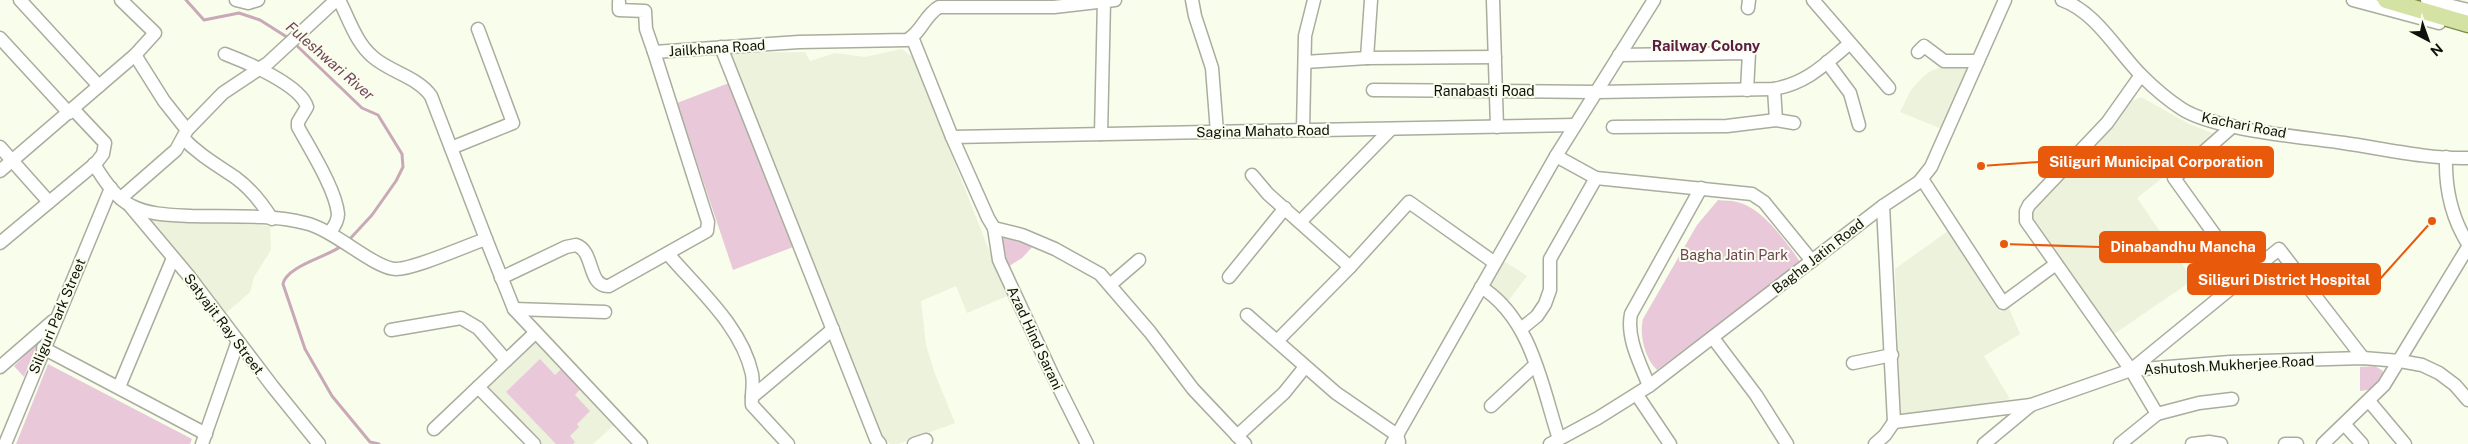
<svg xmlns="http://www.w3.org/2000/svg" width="2468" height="444" viewBox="0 0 2468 444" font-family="'Public Sans',sans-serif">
<rect width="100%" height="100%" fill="#f8fdec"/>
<!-- built -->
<g fill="#ecf2db">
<path d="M901 49 913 57 1007 296 967 313 956 286 921 301 926 345 935 374 955 423 898 444H890L881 435 729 53 805 52 810 61 835 53 865 57Z"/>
<path d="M1948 64 1970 65 1942 129 1900 112 1911 90 1922 78 1929 72Z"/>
<path d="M2141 97 2189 124 2217 135 2137 198 2193 280 2111 336 2031 218 2030 212 2107 133 2121 115 2124 104Z"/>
<path d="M148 217 270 226 271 250 254 277 250 292 225 314Z"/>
<path d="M1948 231 2001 312 2009 308 2020 334 1984 356 2010 399 1901 417 1895 269Z"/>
<path d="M1502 260 1527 276 1505 305 1486 286Z"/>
<path d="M533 337 615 424 593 444H538L483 385Z"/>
</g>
<!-- green -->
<g fill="#e9c9d9">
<path d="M729 83 793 247 733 270 677 103Z"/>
<path d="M1718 200C1724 201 1731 200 1737 202 1763 208 1786 242 1801 263L1657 370C1645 359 1639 335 1643 319L1697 225Z"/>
<path d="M1001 235 1035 244 1022 258 1006 268Z"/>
<path d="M38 342 24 377 14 366Z"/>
<path d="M540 359 555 375 562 368 581 388 575 395 590 411 577 424 579 427 570 436 575 442 573 444H556L506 392Z"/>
<path d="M48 364 192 439 190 444H16Z"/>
<path d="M2375 366 2383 371 2382 379 2374 389 2360 391V367Z"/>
</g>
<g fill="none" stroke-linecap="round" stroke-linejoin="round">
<!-- stream -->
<g stroke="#c9a9b8" stroke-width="3">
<path d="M186 0 204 20 239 13 260 20 290 39"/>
<path d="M294 43 362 108 378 115 402 154 403 167 396 181 372 215 348 241"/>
<path d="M343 245C328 257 286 266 283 284L305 349 332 396 370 442 379 444"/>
</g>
<!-- minor casing -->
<g stroke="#a9ad9e" stroke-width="15">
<g id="minor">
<path d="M20 0 99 86"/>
<path d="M236 0 248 3 258 0"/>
<path d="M339 0C349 19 356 43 373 57 390 72 418 77 431 96L486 239"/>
<path d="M1192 0 1195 16 1212 68 1217 132"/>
<path d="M1493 0 1497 127"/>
<path d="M1813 0 1889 88"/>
<path d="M2062 0C2096 12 2117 51 2141 75 2153 87 2168 100 2182 109 2215 130 2303 137 2344 143 2385 149 2427 159 2468 158"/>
<path d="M2353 0 2439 23"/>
<path d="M2427 0 2468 10"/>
<path d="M619 2V10L645 11 646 29 654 52"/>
<path d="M1748 8 1749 0"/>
<path d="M912 37 952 137 988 218 994 228 1022 235 1055 249 1100 274 1150 332 1193 389 1245 444"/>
<path d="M0 38 69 113"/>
<path d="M721 47 876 439 880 444"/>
<path d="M1918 52 1924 46 1944 61H1978"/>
<path d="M225 54C246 62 301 85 307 107L298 122V127C310 149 336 190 338 214 338 221 334 227 330 232"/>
<path d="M135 55 164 101 187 130"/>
<path d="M1619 55 1749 53 1747 90"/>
<path d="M1367 58 1371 0"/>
<path d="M1305 62 1367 58 1495 57"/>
<path d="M1827 62 1850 93 1859 125"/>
<path d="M2141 75 2107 123 2029 205 2026 211V221L2131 370 2157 414"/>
<path d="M1774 89 1776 120"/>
<path d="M1373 90 1596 92 1774 89C1807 83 1824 65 1849 44"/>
<path d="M2233 126 2174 178 2245 277"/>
<path d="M1613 127 1727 126 1776 120 1794 123"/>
<path d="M1303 130 1305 36 1314 0"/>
<path d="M1101 134 1104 1"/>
<path d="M952 137 1575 125"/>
<path d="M183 138C199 155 217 165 236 178 251 189 262 203 272 219"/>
<path d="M0 147 49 202"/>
<path d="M451 148 513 123 478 29"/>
<path d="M1556 156 1596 178 1752 194 1764 202 1812 261"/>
<path d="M2446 157C2445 189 2451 217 2468 244"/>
<path d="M94 164C103 179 116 199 132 206 149 215 172 215 192 216 229 217 269 214 305 223 335 230 375 269 396 269 415 269 465 246 486 239L514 309 641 444"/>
<path d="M0 171 135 55 155 33 121 0"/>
<path d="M1252 175 1268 194 1350 267"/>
<path d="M1922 179 2003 303 2056 264"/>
<path d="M121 198 176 150 187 130 223 93 268 63 336 0"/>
<path d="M130 206 188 275 273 387 319 444"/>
<path d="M1883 206 1894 422"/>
<path d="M1300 222 1391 129"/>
<path d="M994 228 999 260 1052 374 1087 444"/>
<path d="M0 243 96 163 103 154 105 143 73 109"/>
<path d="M669 255C699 290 742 327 752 374 754 385 751 395 752 405L788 444"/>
<path d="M1229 277 1285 208"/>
<path d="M501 278 566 247 576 245C595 251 587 287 609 286L707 231 708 222 654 52 799 42 907 40C921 33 925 15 939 7H1054L1115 0"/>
<path d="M1111 284 1139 260"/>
<path d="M1481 287C1532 319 1542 387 1559 439"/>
<path d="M514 309 605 312"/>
<path d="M1247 315 1336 393 1397 435 1399 442"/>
<path d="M1521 329 1537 316 1545 304 1550 290V259L1596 178"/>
<path d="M391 330 461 318 478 328 506 360"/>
<path d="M1713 338 1756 395 1787 444"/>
<path d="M1277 341 1350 267 1409 202 1495 263"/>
<path d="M43 348 206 434"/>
<path d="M1853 363 1892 355"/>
<path d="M0 367 53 321"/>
<path d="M2131 370 2279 249 2363 358"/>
<path d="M1649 386C1641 365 1626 338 1631 314L1701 188"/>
<path d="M119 387 173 258"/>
<path d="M478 387 534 444"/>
<path d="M1637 395 1670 444"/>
<path d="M752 397 833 329"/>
<path d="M2369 401 2405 444"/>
<path d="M1491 406 1535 365"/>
<path d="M1894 422 2031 405 2131 370 2230 362 2363 358 2400 361 2422 365 2439 373 2455 385 2468 400"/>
<path d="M2345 425 2362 444"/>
<path d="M434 429 535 333"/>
<path d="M1237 436 1284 393 1305 367"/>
<path d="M5 444 111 188"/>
<path d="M202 444 238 341"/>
<path d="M914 444 926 440"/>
<path d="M1392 444 1556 156 1654 0"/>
<path d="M1550 444 1598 418 1649 386 1883 206 1919 182 1931 167 2005 0"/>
<path d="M1875 444 1885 435 1894 422"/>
<path d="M1984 444 2031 405"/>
<path d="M2120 444 2157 414 2199 403 2232 399"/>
<path d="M2192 444 2209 442 2221 444"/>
<path d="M2285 444H2297"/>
<path d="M2323 444 2384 385 2468 247"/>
</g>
</g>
<!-- major casing -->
<g stroke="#7d8d48" stroke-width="19">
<path id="major" d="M2386 0 2468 24"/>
</g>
<!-- minor -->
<use href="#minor" stroke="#fff" stroke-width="12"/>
<!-- major -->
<use href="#major" stroke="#d4e3a4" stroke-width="16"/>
</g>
<g text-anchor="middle" stroke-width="4" stroke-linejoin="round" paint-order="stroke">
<!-- street labels -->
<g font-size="14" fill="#10110c" stroke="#f8fdec">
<text transform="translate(717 48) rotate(-4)" y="5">Jailkhana Road</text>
<text x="1484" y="96">Ranabasti Road</text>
<text transform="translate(2244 125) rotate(11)" y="5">Kachari Road</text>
<text transform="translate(1263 131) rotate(-1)" y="5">Sagina Mahato Road</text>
<text transform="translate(1818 256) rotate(-38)" y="5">Bagha Jatin Road</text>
<text transform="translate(57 316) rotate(-67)" y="5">Siliguri Park Street</text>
<text transform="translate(224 324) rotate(53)" y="5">Satyajit Ray Street</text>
<text transform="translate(1035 338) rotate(65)" y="5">Azad Hind Sarani</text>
<text transform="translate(2229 365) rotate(-3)" y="5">Ashutosh Mukherjee Road</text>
</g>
<!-- park labels -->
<g font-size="14" fill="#70425a" stroke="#f8fdec">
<text x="1734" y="260">Bagha Jatin Park</text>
</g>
<!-- neighbourhood labels -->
<g font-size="15" font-weight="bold" fill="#5a1d41" stroke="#f8fdec">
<text x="1706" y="51">Railway Colony</text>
</g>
<!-- water labels -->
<g font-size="15" font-style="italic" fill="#72435c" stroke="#f8fdec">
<text transform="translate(330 61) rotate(41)" y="5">Fuleshwari River</text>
</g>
</g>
<!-- callouts -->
<path fill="none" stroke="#e8590c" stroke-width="2" d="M1981 166L2039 162M2004 244L2100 247M2432 221L2380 279"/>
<g fill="#e8590c" stroke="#f8fdec" stroke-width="2">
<circle cx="1981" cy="166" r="5"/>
<circle cx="2004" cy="244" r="5"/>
<circle cx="2432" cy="221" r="5"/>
</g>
<g fill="#e8590c" stroke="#e8590c" stroke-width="2">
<rect x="2039" y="147" width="234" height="30" rx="5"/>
<rect x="2100" y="232" width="165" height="30" rx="5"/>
<rect x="2188" y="264" width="192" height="30" rx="5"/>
</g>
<g font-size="15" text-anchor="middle" font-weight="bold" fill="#fff">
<text x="2156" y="167">Siliguri Municipal Corporation</text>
<text x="2183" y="252">Dinabandhu Mancha</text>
<text x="2284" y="285">Siliguri District Hospital</text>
</g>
<!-- north arrow -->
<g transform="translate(2428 40) rotate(139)" stroke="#f8fdec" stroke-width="4" paint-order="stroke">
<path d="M0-4L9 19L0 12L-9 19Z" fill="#10110c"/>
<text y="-8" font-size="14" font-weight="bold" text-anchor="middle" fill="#10110c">N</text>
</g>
</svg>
